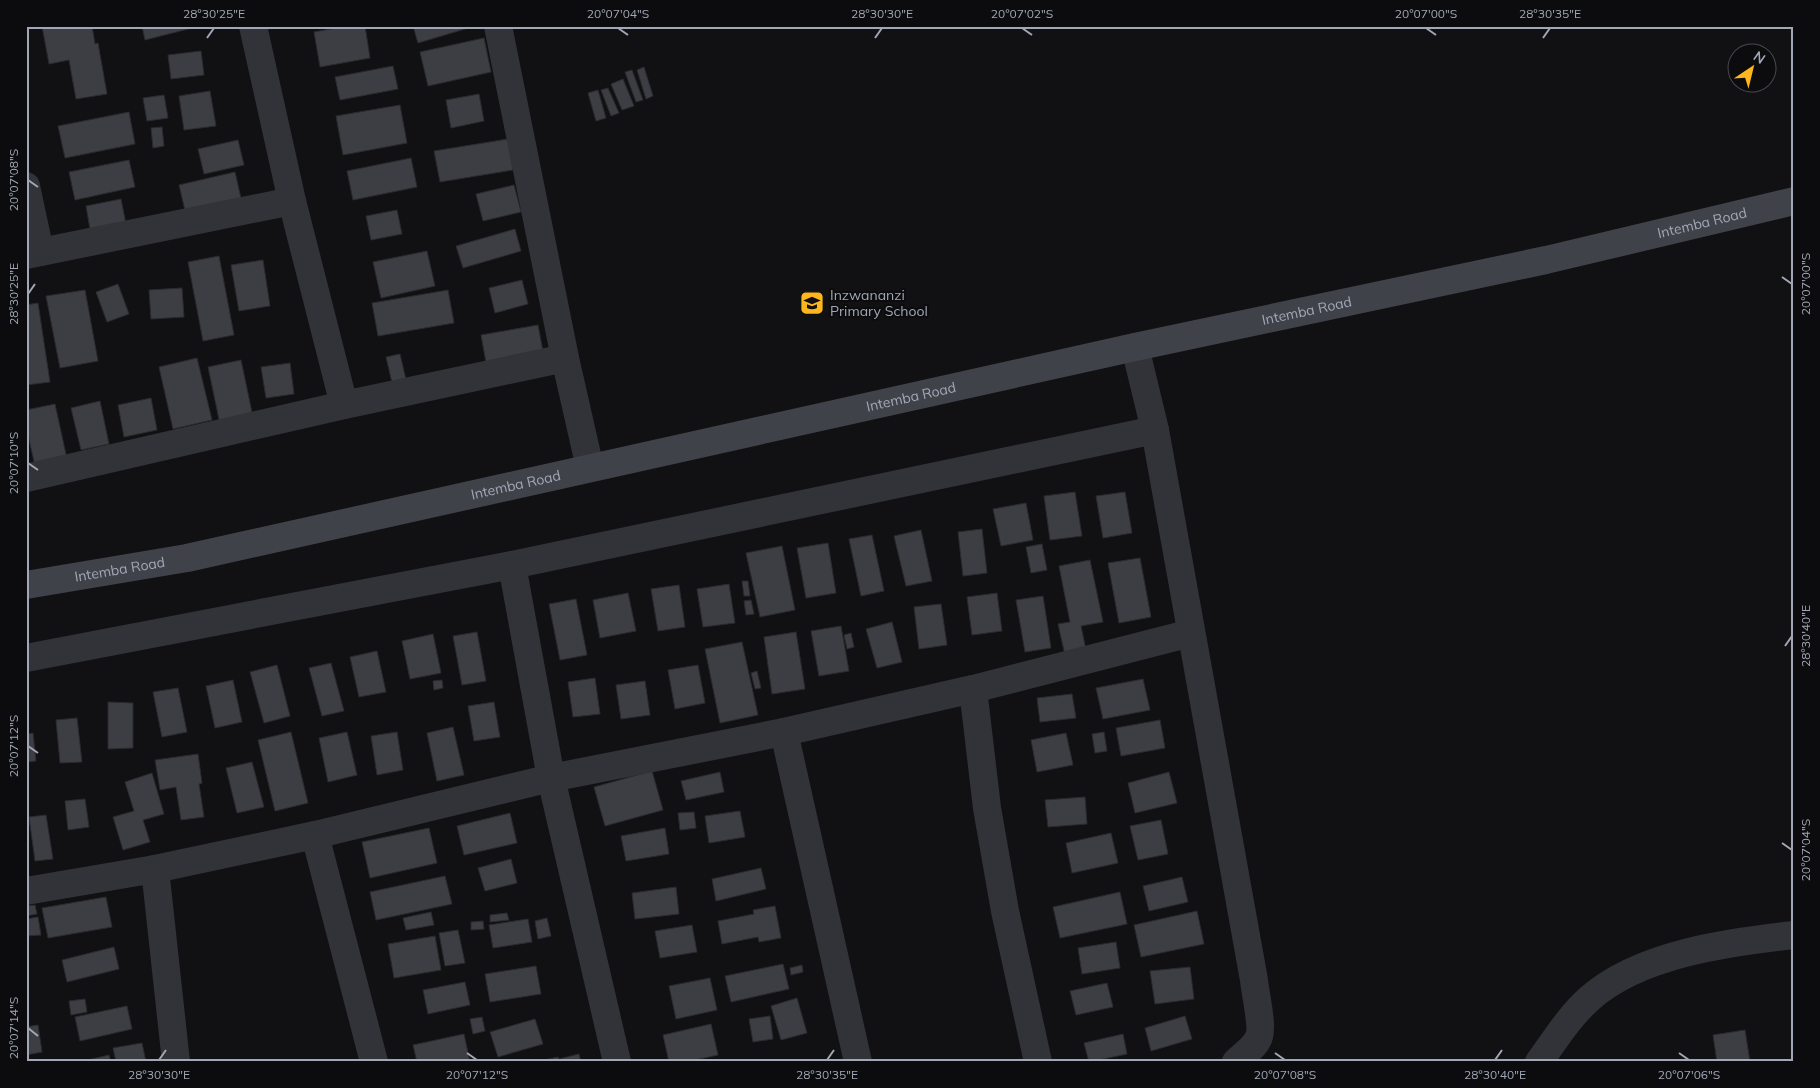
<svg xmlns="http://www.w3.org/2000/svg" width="1820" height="1088" viewBox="0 0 1820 1088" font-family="Mulish,sans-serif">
<rect width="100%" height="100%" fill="#111113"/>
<!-- building -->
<g fill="#3d3e43" stroke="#2b2b2f">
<path d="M42 26H92L95 44 98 43 107 94 76 99 69 60 49 64Z"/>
<path d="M142 26H200L145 40Z"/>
<path d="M347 26H365L370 58 320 67 314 32Z"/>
<path d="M413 26H475L418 43Z"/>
<path d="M484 38 491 72 428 86 420 52Z"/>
<path d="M201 51 204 75 171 79 168 55Z"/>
<path d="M393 66 398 89 340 100 335 77Z"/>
<path d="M644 67 653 96 646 99 637 70Z"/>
<path d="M632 70 643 100 636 102 625 72Z"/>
<path d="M623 79 634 106 622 110 611 84Z"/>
<path d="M608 88 619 113 611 116 601 90Z"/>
<path d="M598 90 606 118 596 121 588 93Z"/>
<path d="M210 91 216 126 184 130 179 96Z"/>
<path d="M479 94 484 121 451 128 446 100Z"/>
<path d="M164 95 168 118 147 121 143 98Z"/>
<path d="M400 105 407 143 343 155 336 116Z"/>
<path d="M129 112 135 144 65 158 58 126Z"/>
<path d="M162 127 164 146 153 148 151 128Z"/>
<path d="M508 139 513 170 440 182 434 151Z"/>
<path d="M238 140 244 165 204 174 198 149Z"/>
<path d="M411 158 417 187 353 200 347 171Z"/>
<path d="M129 160 135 187 75 200 69 172Z"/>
<path d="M235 172 243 207 187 219 179 185Z"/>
<path d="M514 185 521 212 483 221 476 194Z"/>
<path d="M121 199 127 229 91 235 86 206Z"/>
<path d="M397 210 402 234 371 240 366 216Z"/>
<path d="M515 229 521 251 463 268 456 246Z"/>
<path d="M427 251 435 286 381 298 373 262Z"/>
<path d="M219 256 234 335 203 341 188 262Z"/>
<path d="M263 260 270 306 239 311 231 265Z"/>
<path d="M522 280 528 304 495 313 489 288Z"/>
<path d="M118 284 129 314 107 322 96 292Z"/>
<path d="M182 288 184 317 151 319 149 290Z"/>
<path d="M85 290 98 361 60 368 46 296Z"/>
<path d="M448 290 454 323 378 336 372 303Z"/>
<path d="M38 303 50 382 26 385V305Z"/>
<path d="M538 325 544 357 487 368 481 335Z"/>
<path d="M400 354 407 384 393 387 386 357Z"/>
<path d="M197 358 212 420 173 429 159 367Z"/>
<path d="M241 360 253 417 220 424 208 367Z"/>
<path d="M290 363 294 394 266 398 261 367Z"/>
<path d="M151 398 157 430 124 437 118 405Z"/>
<path d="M100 401 109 444 81 450 71 408Z"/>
<path d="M55 404 67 459 35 466 26 426V410Z"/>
<path d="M1075 492 1082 536 1050 540 1044 496Z"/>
<path d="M1125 492 1132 533 1103 538 1096 496Z"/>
<path d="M1026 503 1033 540 1001 546 993 509Z"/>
<path d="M982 529 987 573 963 576 958 532Z"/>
<path d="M921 530 932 581 906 586 894 536Z"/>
<path d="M872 535 884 591 861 596 849 539Z"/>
<path d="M828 543 836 593 806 598 797 548Z"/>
<path d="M1042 544 1047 570 1031 573 1026 547Z"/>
<path d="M782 546 795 610 760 617 746 553Z"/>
<path d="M1140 558 1151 617 1119 623 1108 563Z"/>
<path d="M1090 560 1103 622 1081 626 1086 650 1065 655 1058 624 1070 622 1059 566Z"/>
<path d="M742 581H748L750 596H744Z"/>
<path d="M729 584 735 623 703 627 697 589Z"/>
<path d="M679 585 685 627 658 631 651 589Z"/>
<path d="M628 593 636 631 600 638 593 600Z"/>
<path d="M997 593 1002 631 972 635 967 597Z"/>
<path d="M1043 596 1051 648 1025 652 1016 600Z"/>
<path d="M576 599 587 655 560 660 549 604Z"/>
<path d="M751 600 754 614 746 615 744 601Z"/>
<path d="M941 604 947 645 919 649 914 607Z"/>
<path d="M892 622 902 662 877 668 866 629Z"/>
<path d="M841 626 849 671 819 676 811 631Z"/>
<path d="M477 632 486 681 462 685 453 636Z"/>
<path d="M796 632 805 689 772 694 764 637Z"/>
<path d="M851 633 854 647 847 649 844 635Z"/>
<path d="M433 634 441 673 410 679 402 641Z"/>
<path d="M742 642 758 715 720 723 705 649Z"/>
<path d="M377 651 386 692 359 697 350 657Z"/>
<path d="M331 663 344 711 322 716 309 668Z"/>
<path d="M277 665 290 716 264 723 250 672Z"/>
<path d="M698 665 705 703 675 709 668 670Z"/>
<path d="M757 671 761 688 755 689 751 673Z"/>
<path d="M595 678 600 714 573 717 568 682Z"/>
<path d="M1143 679 1150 710 1103 719 1096 688Z"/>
<path d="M233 680 242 722 215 728 206 686Z"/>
<path d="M442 680 443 688 434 690 433 681Z"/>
<path d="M645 681 650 715 621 719 616 685Z"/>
<path d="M178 688 187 732 162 737 153 692Z"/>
<path d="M1072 694 1076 718 1040 722 1037 698Z"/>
<path d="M108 702 133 703V748L108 749Z"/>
<path d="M494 702 500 737 474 741 468 706Z"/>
<path d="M77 718 82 762 60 763 56 720Z"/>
<path d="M1160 720 1165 748 1121 756 1116 728Z"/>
<path d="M453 727 464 775 437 781 427 733Z"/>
<path d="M291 732 308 803 275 811 258 740Z"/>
<path d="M347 732 357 775 328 782 319 738Z"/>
<path d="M397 732 403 770 377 775 371 736Z"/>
<path d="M1104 732 1107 751 1095 753 1092 734Z"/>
<path d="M33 733 36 761 26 762V734Z"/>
<path d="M1066 733 1073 765 1037 772 1031 740Z"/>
<path d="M198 754 202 783 199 784 204 817 181 820 176 787 160 790 155 760Z"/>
<path d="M252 762 264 807 237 813 226 768Z"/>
<path d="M652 771 663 810 605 826 594 787Z"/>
<path d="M720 772 724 792 686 800 681 781Z"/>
<path d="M1169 772 1177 803 1135 813 1128 783Z"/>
<path d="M152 773 164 814 143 820 150 842 123 850 113 817 134 811 125 782Z"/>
<path d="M1085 797 1087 824 1048 827 1045 800Z"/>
<path d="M85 799 89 827 68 830 65 801Z"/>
<path d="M740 811 745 837 709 843 705 816Z"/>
<path d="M694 812 696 828 680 830 678 813Z"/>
<path d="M510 813 517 843 464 855 457 826Z"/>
<path d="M46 815 53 859 35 861 29 817Z"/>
<path d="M1161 820 1168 854 1138 860 1130 826Z"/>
<path d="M429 828 437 863 370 878 362 842Z"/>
<path d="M665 828 669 854 626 861 621 836Z"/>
<path d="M1111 833 1118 863 1072 873 1066 843Z"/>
<path d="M511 859 517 883 485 891 478 868Z"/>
<path d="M761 868 766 889 716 901 712 879Z"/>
<path d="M445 876 452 904 376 920 370 892Z"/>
<path d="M1182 877 1188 902 1149 911 1143 886Z"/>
<path d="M676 887 679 914 635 919 632 893Z"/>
<path d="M1120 892 1127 924 1060 938 1053 907Z"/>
<path d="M106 897 112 927 48 938 42 908Z"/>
<path d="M35 905 37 914 26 916V906Z"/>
<path d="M775 906 781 938 759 942 758 937 722 944 718 921 754 914 753 910Z"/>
<path d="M1197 911 1204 944 1141 957 1134 925Z"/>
<path d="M431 912 434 925 406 930 403 918Z"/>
<path d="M507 913 509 920 490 922V915Z"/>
<path d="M38 917 41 935 26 936V919Z"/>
<path d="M547 918 551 936 538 939 535 921Z"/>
<path d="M528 919 532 942 493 948 489 925Z"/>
<path d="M483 921 484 929 471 930V922Z"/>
<path d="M692 925 697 952 660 958 655 931Z"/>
<path d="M458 930 465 963 445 966 439 933Z"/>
<path d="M435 936 441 970 394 978 388 944Z"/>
<path d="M1116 942 1120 968 1082 974 1078 948Z"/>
<path d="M114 947 119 969 67 982 62 960Z"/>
<path d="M783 964 789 989 731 1002 725 976Z"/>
<path d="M802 965 803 972 791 975 790 968Z"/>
<path d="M536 966 541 994 490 1002 485 974Z"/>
<path d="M1190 967 1194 999 1155 1004 1150 971Z"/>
<path d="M710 978 717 1010 676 1019 669 986Z"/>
<path d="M465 982 470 1005 428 1014 423 990Z"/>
<path d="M1107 983 1113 1007 1076 1015 1070 991Z"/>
<path d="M797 998 807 1033 781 1040 771 1006Z"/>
<path d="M85 999 87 1012 71 1015 69 1001Z"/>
<path d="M127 1006 132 1029 80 1041 75 1017Z"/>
<path d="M770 1016 773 1039 753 1042 749 1019Z"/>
<path d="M1185 1016 1192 1039 1151 1051 1145 1028Z"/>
<path d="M482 1017 485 1031 473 1034 470 1019Z"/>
<path d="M535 1019 543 1044 498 1057 490 1032Z"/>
<path d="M711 1024 718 1055 686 1062H669L663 1035Z"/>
<path d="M38 1025 42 1052 26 1055V1027Z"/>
<path d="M1745 1030 1750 1062H1717L1713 1035Z"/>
<path d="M464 1034 470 1062H417L413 1045Z"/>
<path d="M1123 1034 1127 1054 1089 1062 1084 1043Z"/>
<path d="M142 1043 146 1062H116L113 1048Z"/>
<path d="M579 1054 581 1062H535L558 1057 559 1059Z"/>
<path d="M109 1055 111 1062H79Z"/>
</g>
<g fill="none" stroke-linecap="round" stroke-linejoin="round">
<!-- street -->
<g stroke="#323338" stroke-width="28">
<path d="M253 26 292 201 344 405"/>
<path d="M498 26 565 358 590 468"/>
<path d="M26 186 40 252"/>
<path d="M26 255 292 201"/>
<path d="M1135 347 1155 430 1254 980C1255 993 1264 1029 1258 1039 1254 1048 1243 1055 1236 1062"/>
<path d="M26 478 344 405 565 358"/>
<path d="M512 565 551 778 617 1062"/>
<path d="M26 658 512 565 1155 430"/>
<path d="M973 689 987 808 1005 911 1038 1062"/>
<path d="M784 732 858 1062"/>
<path d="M315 835 374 1062"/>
<path d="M155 869 176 1062"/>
<path d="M26 891 155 869 315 835 551 778 784 732 973 689 1191 633"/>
<path d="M1539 1062C1555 1040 1569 1017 1589 999 1639 954 1729 942 1794 935"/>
</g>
<!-- secondary -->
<path stroke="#404249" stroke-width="28" id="s1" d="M26 585 187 558 1135 347 1546 260 1794 201"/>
</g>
<!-- ticks -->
<path fill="none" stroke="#a1a7b5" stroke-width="2" d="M618 28 628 35M1022 28 1032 35M1426 28 1436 35M207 38 214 28M875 38 882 28M1543 38 1550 28M28 180 38 187M1782 277 1792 284M28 294 35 284M28 463 38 470M1785 646 1792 636M28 746 38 753M1782 843 1792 850M28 1028 38 1036M467 1053 477 1060M1275 1053 1285 1060M1679 1053 1689 1060M159 1060 166 1050M827 1060 834 1050M1495 1060 1502 1050"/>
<!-- icons -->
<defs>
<g id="school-square" transform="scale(1.25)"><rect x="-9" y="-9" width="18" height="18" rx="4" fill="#ffb61d" stroke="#0c0c0e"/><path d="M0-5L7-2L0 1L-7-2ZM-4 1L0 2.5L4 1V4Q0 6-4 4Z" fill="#111"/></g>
</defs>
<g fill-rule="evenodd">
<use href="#school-square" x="812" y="303"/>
</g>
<g text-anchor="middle" stroke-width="4" stroke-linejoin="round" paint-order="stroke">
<!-- street labels -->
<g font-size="14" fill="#a1a7b5" stroke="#0c0c0e">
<text dy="5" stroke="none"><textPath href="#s1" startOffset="1715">Intemba Road</textPath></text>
<text dy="5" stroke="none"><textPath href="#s1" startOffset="1310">Intemba Road</textPath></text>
<text dy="5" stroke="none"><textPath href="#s1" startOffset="905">Intemba Road</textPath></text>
<text dy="5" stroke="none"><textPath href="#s1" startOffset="500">Intemba Road</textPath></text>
<text dy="5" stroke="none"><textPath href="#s1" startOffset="95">Intemba Road</textPath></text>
</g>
<!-- poi labels -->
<g font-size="14" fill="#a1a7b5" stroke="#0c0c0e" text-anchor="start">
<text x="830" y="300">Inzwananzi<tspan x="830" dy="16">Primary School</tspan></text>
</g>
</g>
<!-- border -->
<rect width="1820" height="1088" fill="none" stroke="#0c0c0e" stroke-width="55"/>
<!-- north arrow -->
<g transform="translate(1752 68) rotate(35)"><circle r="24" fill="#0c0c0e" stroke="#484a51"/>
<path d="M0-4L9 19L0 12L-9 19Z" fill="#ffb61d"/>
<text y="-8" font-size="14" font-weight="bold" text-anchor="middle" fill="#a1a7b5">N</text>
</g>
<rect x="28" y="28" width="1764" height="1032" fill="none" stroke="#a1a7b5" stroke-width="2"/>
<g font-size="12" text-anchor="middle" fill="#a1a7b5">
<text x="214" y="18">28°30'25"E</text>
<text x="618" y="18">20°07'04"S</text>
<text x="882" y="18">28°30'30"E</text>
<text x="1022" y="18">20°07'02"S</text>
<text x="1426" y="18">20°07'00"S</text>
<text x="1550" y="18">28°30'35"E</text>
<text transform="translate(14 180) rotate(-90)" y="4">20°07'08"S</text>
<text transform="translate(1806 284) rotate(-90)" y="4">20°07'00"S</text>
<text transform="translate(14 294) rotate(-90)" y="4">28°30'25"E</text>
<text transform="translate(14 463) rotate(-90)" y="4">20°07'10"S</text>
<text transform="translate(1806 636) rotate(-90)" y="4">28°30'40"E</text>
<text transform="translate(14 746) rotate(-90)" y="4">20°07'12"S</text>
<text transform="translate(1806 850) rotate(-90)" y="4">20°07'04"S</text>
<text transform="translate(14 1028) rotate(-90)" y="4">20°07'14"S</text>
<text x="159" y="1079">28°30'30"E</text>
<text x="477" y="1079">20°07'12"S</text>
<text x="827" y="1079">28°30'35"E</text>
<text x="1285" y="1079">20°07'08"S</text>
<text x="1495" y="1079">28°30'40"E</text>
<text x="1689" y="1079">20°07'06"S</text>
</g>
</svg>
